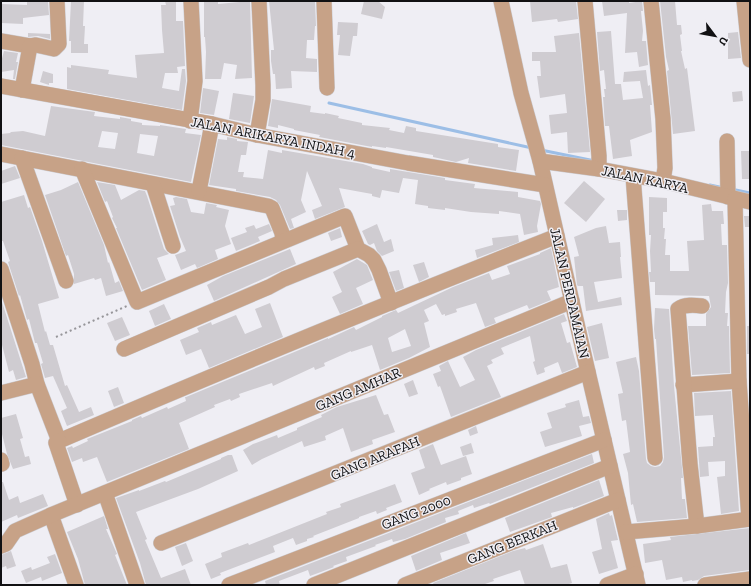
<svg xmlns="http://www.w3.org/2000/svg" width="751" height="586" viewBox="0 0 751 586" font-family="'Zilla Slab',serif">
<rect width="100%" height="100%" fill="#efeef4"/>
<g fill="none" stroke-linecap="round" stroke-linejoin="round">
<!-- stream -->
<g stroke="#9cbee6" stroke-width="3">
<path d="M329 103 532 148"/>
<path d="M541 150 595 161"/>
<path d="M710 185 724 188"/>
<path d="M731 189 750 193"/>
</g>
</g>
<!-- building -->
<g fill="#cfccd1" fill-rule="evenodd">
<path d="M27 1H48L49 15 23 18V24L1 23V4L27 5Z"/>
<path d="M71 1H84L83 26H85L84 44H88V53H71V41H69Z"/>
<path d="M165 1H176V21H183L185 66 177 67 178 73H165L162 88 179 91 182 69H185L186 81 182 110 67 89V67L71 68V65L109 70 108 74 137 78 135 55 164 53 162 30 161 5H166Z"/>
<path d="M204 1H218V4L250 1 252 78 235 79 237 65 224 63 221 79H205L206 52 205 37H204Z"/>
<path d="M269 1H315L316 26H315L314 40H307L306 58 317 59V72L291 71 292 88 276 89 275 74H273L271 61V50H274Z"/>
<path d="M364 1H378L385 7 382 19 361 14Z"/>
<path d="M530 1H576L578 19 558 22 557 19 532 22Z"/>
<path d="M602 1H629V3L642 1 643 11H641L643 31 642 41H646L648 65 639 67 637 52 625 53 627 13 604 16Z"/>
<path d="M660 1H675L677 25H681L682 34 680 35 682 51H681L685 69 687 68 695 131 673 134 667 71 669 70 666 57Z"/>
<path d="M338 22 358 23 357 36H353L350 56 338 55 340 35H337Z"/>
<path d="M611 31 615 84H621L623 100 643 98 640 81 623 82 624 72 646 70 648 86 650 85 652 105H650L652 132 630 140 632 156 613 159 609 126H605L603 97H605L604 89H606L604 70 600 71 597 32Z"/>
<path d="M738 32 741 58 728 59V33Z"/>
<path d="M28 33 50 34V39L38 36 28 37Z"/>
<path d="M579 33 590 152 568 153 567 132 551 134 549 115 567 113 565 94 540 98 537 76H541L540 61H532V52H556L554 36Z"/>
<path d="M4 51 18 53 16 62H18L15 79H13L14 70 1 72V62Z"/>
<path d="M43 71 53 74V83H49V85L40 82Z"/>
<path d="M203 88 219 91 214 115 200 113Z"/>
<path d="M742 91 743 101 733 102 732 92Z"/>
<path d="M233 93 254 96 250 123 229 119Z"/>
<path d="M272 99 311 106 310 112 325 114V113L339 116 338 118 362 123V125L390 128 389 130 404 133 406 126 416 128V131L498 144V147L519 150 516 171 468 163 469 158 456 162 433 157V155L386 147V148L372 146V147L319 137 320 135 294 130V129L278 125V128L268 126Z"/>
<path d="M51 106 95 112 94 116 120 119V117L131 119V121L142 123V125L160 126V125L186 129 185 133 201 135 191 182 1 145V134L10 133 11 132 23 131 45 136ZM102 131 118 133 115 149 98 147ZM140 134 158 136 154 156 137 153Z"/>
<path d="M227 137 237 139V141L248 142 246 155H241L238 172H244L243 177 263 179 268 150 282 153V150L363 164 372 167V168L390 172V169L445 178V180L475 184 474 188 518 192V197L540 201 541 204 537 226 538 232 524 235 520 214 499 211V214L471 212 445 208V210L428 208V206L415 204 418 180 403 178 399 193 382 190 380 198 372 196V194L339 188 345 207 315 219 312 210 322 206 307 171 301 200 306 212 291 219 294 228 290 229 280 205 276 200 270 197 236 191V189L209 185 218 139 227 140Z"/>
<path d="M741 151H750V179H742Z"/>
<path d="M15 166 20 178 1 184V171Z"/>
<path d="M584 181 605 199 586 222 564 203Z"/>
<path d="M78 182 104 245 108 263 109 262 115 283 119 281 123 291 106 296 101 278 95 280 94 278 74 284V274L68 255 66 256 45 195 61 190Z"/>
<path d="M97 182 115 185 121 200 139 190 145 191 147 196 164 249 169 254 157 258 166 280 142 290 116 228H117L112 218 113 217 107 201 105 202Z"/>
<path d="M24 195 28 208 30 207 42 241 59 298 38 304 45 332 46 331 50 345H53L65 386 67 385 79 412 91 407 94 415 67 426 61 411 67 408 53 376 45 378 41 364 43 363 37 343H35L29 319 27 320 20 295 19 296 8 262 10 261 3 241H1V202Z"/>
<path d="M176 197 187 199 191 212 204 214 206 203 217 205 216 207 229 210 225 226 231 244 215 250 218 259 197 268 195 264 181 270 175 255 186 251 180 237 170 206 175 205 173 198Z"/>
<path d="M649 197 667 198V212H663V228H665L664 239H666L665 255H670V271H689L687 241 704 240 702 205 711 204 712 211H723L724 224H721L722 245H727L728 283 726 292 725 313H728L727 326H729L730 373 692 375 688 326H706V314L711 307 709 296 655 295V282H650L649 272H651L650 251 651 235H649Z"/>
<path d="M617 210H627V220L618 221Z"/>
<path d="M744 216H750V227H745Z"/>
<path d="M269 224 272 231 258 237 260 241 236 251 231 238 247 232 245 228 254 225 256 229Z"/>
<path d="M377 224 384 242 391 239 394 251 382 256 377 251 374 243 370 245 368 244 362 231Z"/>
<path d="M606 226 609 243 620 242 621 257H620L622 278 594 282 598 302 621 297 622 305 586 311 583 286H578L577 285 574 257 579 256 574 237 596 228Z"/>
<path d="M340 228 342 237 331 241 328 233Z"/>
<path d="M518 235 519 242 477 258 475 250 493 245 492 238Z"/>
<path d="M551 248 559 287 547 291 551 300 529 309 527 305 494 318 496 323 485 327 476 303 456 309 457 312 445 316V314L442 315 436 304 424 310 429 321 424 323 430 347 409 358 380 370 372 345 351 352V351L324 363 325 366 315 370 314 367 273 386 272 383 239 394 240 397 231 401 230 399 214 405 215 407 179 423 189 449 107 482 97 457 83 462 82 458 72 462 67 448 72 446 73 448 88 441 87 439 132 421V420L141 416 142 418 167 407 168 409 186 401 185 397H186L328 338V339L354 327 356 330 382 317V316L396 310 398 313 453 287 489 273 492 280 510 274 507 266 540 254V253ZM405 329 411 346 392 352 388 338Z"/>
<path d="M290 249 296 264 214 301 207 285 223 276Z"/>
<path d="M357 259 367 265 373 280 356 288 363 304 340 314 332 297 342 292 333 272Z"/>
<path d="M424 262 429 277 419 282 413 265Z"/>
<path d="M399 270 404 288 396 291 389 272Z"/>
<path d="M2 302 26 377 16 380 13 370 9 372 1 341V303Z"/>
<path d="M270 303 283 337 209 368 201 349 186 355 180 340 199 332 197 328 211 322 212 325 236 315 245 334 262 327 255 309Z"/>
<path d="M164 304 171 319 155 326 149 311Z"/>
<path d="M655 308 669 309 674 386 683 478H681L682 499H685L687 518 637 522 633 504 631 505 628 473 623 454 630 452 626 420 622 421 618 394 623 393 616 362 636 357 639 371 646 459 647 463 651 466 655 467 660 466 663 462 664 457 656 339H655L654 329Z"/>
<path d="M564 314 567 321 561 323 567 343 570 342 577 367 562 373 558 362 544 368 545 372 537 375 533 362 535 361 530 336 513 343 501 348 504 354 491 360 493 363 487 366 501 397 451 417 440 386 438 387 433 374 441 371 439 366 448 361 460 387 475 380 463 357 476 350Z"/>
<path d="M122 317 130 335 115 341 107 323Z"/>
<path d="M602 323 609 358 595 361 587 327Z"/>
<rect x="747" y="326" width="3" height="28"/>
<path d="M413 380 418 394 409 397 404 384Z"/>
<path d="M118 387 124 403 114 407 108 391Z"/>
<path d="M731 391 739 511 721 514 717 477 725 476V461L708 462 709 476 700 477 698 447 713 446V437H715L713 418V415L695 416 694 393Z"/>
<path d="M376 395 384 415 388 414 395 432 372 440 373 444 351 452 343 428 325 436 326 440 304 447 302 441 262 459 252 465 243 450 253 444 277 435 278 438 297 430V428L322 417 321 415 337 407Z"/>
<path d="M579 400 583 417 589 416 591 423 579 426 582 436 545 447 540 432 552 428 547 413 566 407 565 404Z"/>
<path d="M16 414 23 438 20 439 25 457 29 456 31 464 13 469 7 454 1 430V418Z"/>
<path d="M476 426 478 433 470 436 468 430Z"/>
<path d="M471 443 474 453 463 456 460 447Z"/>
<path d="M433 444 441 465 466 456 472 474 461 478V480L447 485 446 482 429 489 430 490 419 495 411 473 425 468 419 450Z"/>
<path d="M592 454 594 463 490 504 489 503 474 508 473 505 458 511 459 514 445 518 446 522 405 539 393 542 392 539 375 545 376 546 346 557 347 561 333 566 334 567 321 572 310 576 308 570 279 581 280 585H266L265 581Z"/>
<path d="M228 455H232L238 471 198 489 136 512 147 539 145 540 161 578 185 569 191 585H146L140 563 116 498 139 490V491L165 481 166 482 221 459V458Z"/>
<path d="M599 480 604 496 573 508V507L551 513 552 517 510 532 505 518Z"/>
<path d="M1 482H3L9 500 18 496 20 503 43 494 48 506 18 518 17 515 1 522Z"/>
<path d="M395 484 402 502 386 508 387 510 377 514 376 511 359 517V518L313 536 314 537 307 539V541L296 545 293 538 273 546 275 552 220 573 221 575 211 579 205 564 222 557 221 553 248 543 249 545 327 514 326 512 341 507 340 504Z"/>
<path d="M609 513 610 516 612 515 618 540 611 541 618 568 599 574 592 552 602 549 596 519Z"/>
<path d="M104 516 108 529H106L117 554 115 555 127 585H85L78 559 67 532Z"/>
<path d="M750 528V570L704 576 698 580 692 581V580L683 582 682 577 666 580 662 560 645 563 643 544 671 540 670 537Z"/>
<path d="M466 533 470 543 440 553 442 560 416 571 411 556Z"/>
<path d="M186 543 193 561 182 566 175 547Z"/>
<path d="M543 544 551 568 567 564 572 583 566 585H525L520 570 493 579 494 581 482 585H434L433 583 513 551 525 548 526 550Z"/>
<path d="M11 551 16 566 7 569 6 566 1 568V555Z"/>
<path d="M55 554 62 573 42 581 41 577 26 583 21 571 31 567 32 570 50 563 47 557Z"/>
</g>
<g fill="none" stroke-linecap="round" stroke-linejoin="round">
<!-- minor casing -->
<g stroke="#cbcbd0" stroke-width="16">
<g id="minor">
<path d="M324 1 327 88"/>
<path d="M501 1 521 93 540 161 588 372 638 585"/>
<path d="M585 1 599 156V169"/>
<path d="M651 1 663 119 665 168 663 181"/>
<path d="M744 1 750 60"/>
<path d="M1 41 30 46"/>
<path d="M1 86 212 124 257 135 408 163 545 185"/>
<path d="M22 90 30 46 36 45 54 49 59 44 57 1"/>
<path d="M190 121 195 81 191 1"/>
<path d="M257 135 263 100V85L259 1"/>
<path d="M727 141 728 197"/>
<path d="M1 154 268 206 272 208 282 233 283 241"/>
<path d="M22 158 66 281"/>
<path d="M540 161 599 169 663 181 750 202"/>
<path d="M82 169 137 302 345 216 358 249 369 255 374 260 379 270 391 303"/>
<path d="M633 176 655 458"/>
<path d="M153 184 173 246"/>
<path d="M199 191 212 124"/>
<path d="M735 199 739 381 749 519"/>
<path d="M1 269 32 364 37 384 59 441C224 370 390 302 557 236"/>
<path d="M124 349 269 287 284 279 358 249"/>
<path d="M683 385 739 381"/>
<path d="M1 393 37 384"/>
<path d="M59 441 56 443 77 505"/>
<path d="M1 460 2 464"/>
<path d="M105 493 137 585"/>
<path d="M51 515 76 585"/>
<path d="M697 526 690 464 678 309C685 304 694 305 702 306"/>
<path d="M626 532 697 526 750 519"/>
<path d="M161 543 588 372"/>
<path d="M1 546 6 544 15 531 51 515 572 301"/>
<path d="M229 585 604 440"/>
<path d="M314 585 610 466"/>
<path d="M405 585 618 500"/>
<path d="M607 585 636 574"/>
<path d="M705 585 750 579"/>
</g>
</g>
<!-- path -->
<path stroke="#97969a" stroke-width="2" stroke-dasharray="2 3" stroke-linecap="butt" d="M56 337 127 306"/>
<!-- minor -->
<use href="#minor" stroke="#c7a287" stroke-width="15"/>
</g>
<g text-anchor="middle" stroke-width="3" stroke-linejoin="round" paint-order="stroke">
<!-- street labels -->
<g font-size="14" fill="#111113" stroke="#efeef4">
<text transform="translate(273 137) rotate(11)" y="5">JALAN ARIKARYA INDAH 4</text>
<text transform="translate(645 179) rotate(12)" y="5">JALAN KARYA</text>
<text transform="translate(570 293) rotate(77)" y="5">JALAN PERDAMAIAN</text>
<text transform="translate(358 389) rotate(-23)" y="5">GANG AMHAR</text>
<text transform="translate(375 458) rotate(-22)" y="5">GANG ARAFAH</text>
<text transform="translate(416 512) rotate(-21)" y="5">GANG 2000</text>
<text transform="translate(512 542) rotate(-22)" y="5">GANG BERKAH</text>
</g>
</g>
<!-- border -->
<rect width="751" height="586" fill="none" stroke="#111113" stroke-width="4"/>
<!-- north arrow -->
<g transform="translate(715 36) rotate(122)" stroke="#efeef4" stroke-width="3" paint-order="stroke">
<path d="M0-3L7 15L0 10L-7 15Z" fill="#111113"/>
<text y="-6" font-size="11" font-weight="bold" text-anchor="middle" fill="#111113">U</text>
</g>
</svg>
